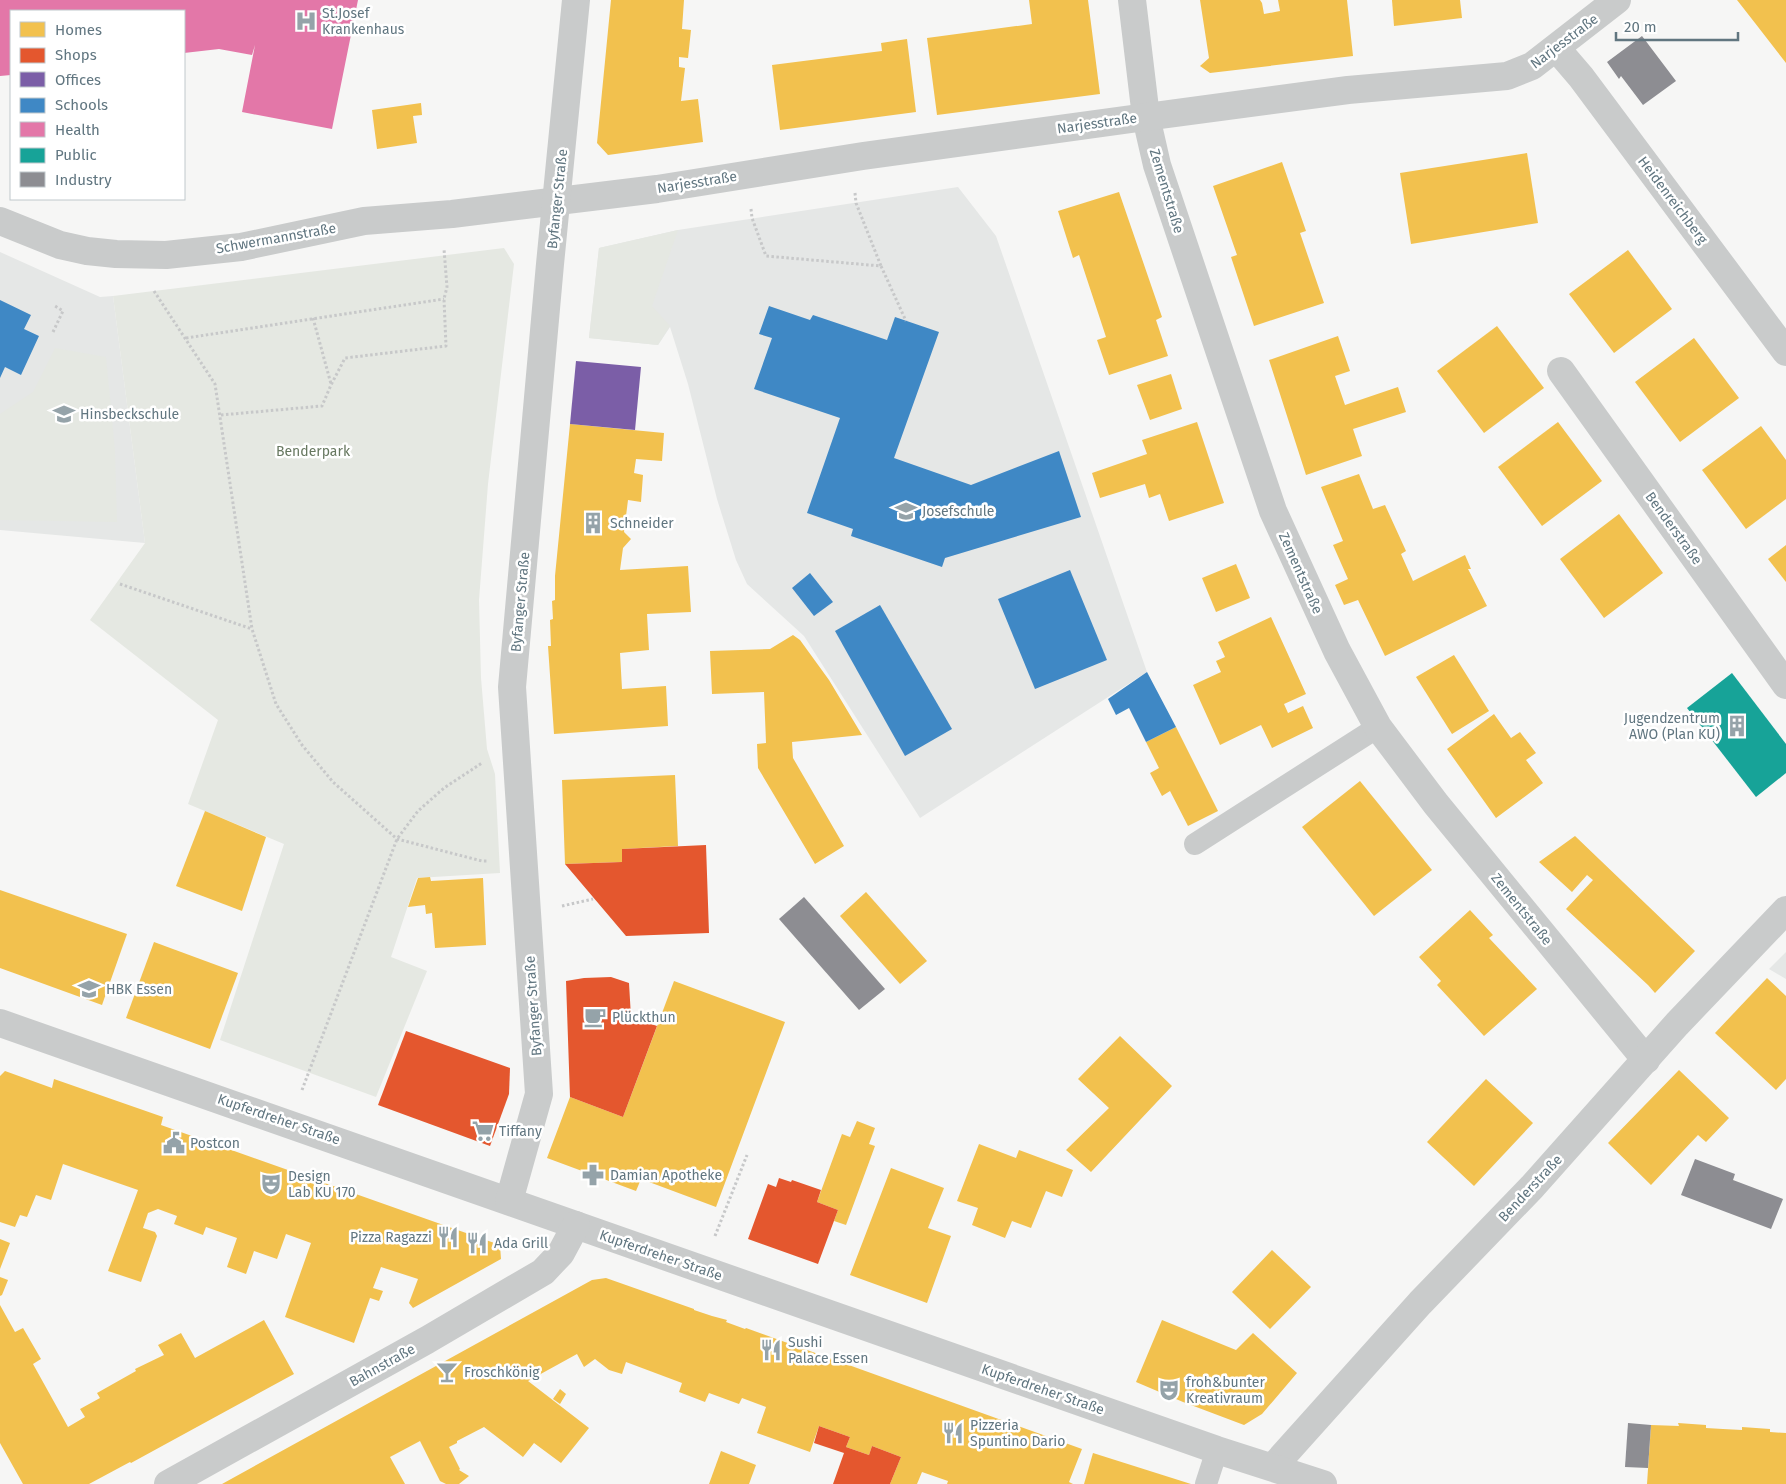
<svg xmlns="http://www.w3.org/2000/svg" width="1786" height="1484" viewBox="0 0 1786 1484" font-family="'Fira Sans',sans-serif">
<rect width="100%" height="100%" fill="#f6f6f5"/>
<!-- built -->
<g fill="#e5e7e6">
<path d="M958 187 996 236 1147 672 920 818 804 636 747 584 736 560 717 499 688 384 670 327 658 345 589 338 599 248 678 230Z"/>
<path d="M0 252 100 297 113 296 145 543 0 530Z"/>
<path d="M1786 952V979L1769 969Z"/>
</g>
<!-- green -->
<g fill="#e5e8e2">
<path d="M678 230 652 306 670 326 658 345 589 338 599 248Z"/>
<path d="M504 248 514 264 488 484 479 600 481 678 487 749 495 774 500 873 417 878 391 957 427 971 376 1097 220 1040 284 844 188 804 218 720 90 620 145 543 113 296Z"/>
<path d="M55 348 106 357 115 450 117 522 0 520V414L33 392Z"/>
</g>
<!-- homes -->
<g fill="#f2c14e">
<path d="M611 0H684L682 29 691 30 688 58 679 57V67L685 68 681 101 698 99 703 142 608 155 597 143Z"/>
<path d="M1029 0H1088L1100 94 937 115 927 38 1032 24Z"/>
<path d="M1200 0H1260L1262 3 1264 14 1280 11 1278 0H1347L1353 56 1210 73 1200 66 1209 58Z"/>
<path d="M1392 0H1460L1462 18 1394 26Z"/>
<path d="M1737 0H1786V63L1755 23Z"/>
<path d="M907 39 916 112 780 130 772 65 882 51 881 43Z"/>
<path d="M421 103 422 115 413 116 417 143 377 149 372 110Z"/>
<path d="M1527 153 1538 223 1411 244 1400 173Z"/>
<path d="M1282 162 1306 231 1300 233 1324 303 1254 326 1231 257 1237 255 1213 186Z"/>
<path d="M1119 192 1162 317 1156 320 1168 356 1109 375 1097 340 1106 337 1079 255 1073 258 1058 211Z"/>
<path d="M1628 250 1672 309 1614 353 1569 294Z"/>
<path d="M1497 326 1544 388 1484 433 1437 371Z"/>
<path d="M1338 336 1350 371 1335 376 1345 405 1398 387 1406 412 1353 429 1362 456 1306 475 1269 360Z"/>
<path d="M1694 338 1739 398 1680 442 1635 382Z"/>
<path d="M1171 374 1182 409 1150 420 1137 385Z"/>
<path d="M1197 422 1224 503 1169 521 1160 494 1149 498 1145 484 1100 498 1092 473 1147 454 1142 440Z"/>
<path d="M1558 422 1602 481 1542 526 1498 467Z"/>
<path d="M570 424 664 433 662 461 636 459 634 473 643 475 641 502 628 500 624 532 631 539 623 548 620 570 688 566 691 612 647 614 649 650 620 653 622 689 666 686 668 726 554 734 548 646H551L550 620 553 619 552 601 555 600V576Z"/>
<path d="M1761 426 1786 460V499L1746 529 1702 470Z"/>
<path d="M1359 474 1373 509 1385 505 1406 551 1401 554 1413 581 1465 555 1471 569H1468L1487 606 1385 656 1358 600 1344 605 1335 585 1348 579 1333 545 1343 541 1321 487Z"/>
<path d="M1619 514 1663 573 1604 618 1560 559Z"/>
<path d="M1786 545V582L1768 559Z"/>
<path d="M1236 564 1250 598 1216 612 1202 578Z"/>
<path d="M1271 617 1306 694 1284 704 1288 713 1303 706 1313 728 1272 748 1261 725 1220 745 1193 685 1221 672 1216 661 1225 657 1218 642Z"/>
<path d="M793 635 800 640 829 680 862 735 792 742 793 758 844 846 815 864 758 768 757 744 766 743 764 692 712 694 710 651 770 649Z"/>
<path d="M1454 655 1489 711 1452 734 1416 677Z"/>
<path d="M1494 714 1511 738 1520 732 1536 753 1526 760 1543 783 1496 818 1447 749Z"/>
<path d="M1176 727 1218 811 1188 826 1170 791 1162 796 1150 773 1159 768 1146 742Z"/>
<path d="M675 775 678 846 622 849V862L565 864 562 780Z"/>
<path d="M1360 781 1432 870 1374 916 1302 827Z"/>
<path d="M205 811 266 837 242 911 176 886Z"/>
<path d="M1575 836 1695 951 1655 993 1648 985 1566 909 1593 880 1587 875 1572 892 1539 862Z"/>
<path d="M430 877 431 881 483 878 486 945 435 948 432 913 426 914 425 905 408 907 418 878Z"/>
<path d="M0 890 127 934 102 1005 0 968Z"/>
<path d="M866 892 927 961 900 984 840 916Z"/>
<path d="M1470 910 1493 935 1489 938 1537 989 1484 1036 1437 985 1441 981 1419 957Z"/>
<path d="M154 942 238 973 210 1049 126 1018Z"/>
<path d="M1767 978 1786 996V1079L1776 1090 1715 1033Z"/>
<path d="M674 981 785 1022 716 1207 641 1179 636 1191 547 1158 570 1097 623 1117Z"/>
<path d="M1120 1036 1172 1086 1091 1172 1066 1150 1109 1108 1078 1079Z"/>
<path d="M1679 1070 1729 1118 1706 1142 1698 1135 1651 1185 1608 1143Z"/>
<path d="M5 1071 52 1088 54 1079 163 1117 161 1125 500 1245 501 1259 413 1308 409 1303 418 1279 381 1267 373 1288 383 1291 379 1301 370 1298 354 1343 285 1317 311 1243 286 1234 277 1259 254 1251 246 1274 227 1267 237 1238 206 1227 203 1235 174 1224 177 1216 158 1209 148 1213 143 1228 155 1232 157 1236 141 1282 108 1271 138 1190 63 1164 51 1200 36 1195 27 1217 20 1215 15 1227 0 1222V1076Z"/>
<path d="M1486 1079 1533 1123 1474 1186 1427 1142Z"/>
<path d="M857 1121 875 1128 869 1144 875 1146 846 1225 834 1221 838 1210 817 1202 842 1134 850 1137Z"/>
<path d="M979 1144 1016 1158 1019 1150 1073 1170 1062 1197 1046 1191 1031 1228 1012 1221 1005 1238 972 1225 978 1208 957 1201Z"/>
<path d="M891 1168 944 1188 928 1228 951 1236 927 1303 850 1275Z"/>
<path d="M0 1239 10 1243 0 1269Z"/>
<path d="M1272 1250 1311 1287 1270 1329 1232 1292Z"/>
<path d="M0 1277 8 1280 2 1295 0 1296Z"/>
<path d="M606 1278 694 1309V1310L712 1316 727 1320 726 1322 745 1329 746 1328 1082 1449 1069 1482 1073 1484H947L948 1481 922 1472 917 1484H890L901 1457 872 1446 869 1455 846 1447 850 1437 819 1426 810 1452 757 1433 766 1407 742 1398 739 1404 709 1393 705 1402 679 1392 682 1383 626 1362 622 1374 609 1370 595 1359 584 1367 577 1354 528 1381 589 1428 561 1463 534 1443 523 1457 484 1427 457 1441V1443L449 1447 460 1469 459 1470 469 1476 459 1484H446L440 1481 420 1441 390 1457 405 1484H222L592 1280Z"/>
<path d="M0 1305 15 1332 23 1328 41 1359 33 1364 68 1427 85 1417 80 1409 100 1398 97 1393 136 1371 135 1369 164 1355 158 1345 181 1333 195 1358 264 1320 294 1374 131 1463 130 1462 89 1484H23L0 1443Z"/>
<path d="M1162 1320 1236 1350 1253 1333 1297 1373 1262 1414 1244 1425 1183 1402 1136 1382Z"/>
<path d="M560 1389 566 1394 560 1404 553 1399Z"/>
<path d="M1678 1423 1706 1425V1428L1723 1429 1742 1430V1427L1770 1429V1432L1786 1433V1484H1647L1651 1425 1679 1426Z"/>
<path d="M721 1451 756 1465 749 1484H709Z"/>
<path d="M1093 1453 1191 1484H1084Z"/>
</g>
<!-- shops -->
<g fill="#e4572e">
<path d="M706 845 709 933 626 936 565 864 622 862V849Z"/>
<path d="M611 977 629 983 631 1017 657 1026 623 1117 570 1097 566 981 584 978Z"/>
<path d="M406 1031 510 1068 509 1094 490 1146 378 1105Z"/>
<path d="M779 1178 791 1182 792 1180 821 1190 817 1202 838 1210 818 1264 748 1239 768 1184 776 1187Z"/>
<path d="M819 1426 850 1437 846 1447 869 1455 872 1446 901 1457 890 1484H833L844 1453 814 1443Z"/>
</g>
<!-- offices -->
<path fill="#7b5ea7" d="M576 361 641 367 635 430 570 424Z"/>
<!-- schools -->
<g fill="#3f88c5">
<path d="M0 300 31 315 24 329 39 336 21 375 5 367 0 378Z"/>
<path d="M769 306 810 320 813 315 887 340 895 317 939 332 894 458 971 485 1059 451 1081 517 945 558 942 567 851 536 853 529 807 513 840 418 754 389 772 338 759 334Z"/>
<path d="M1070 570 1107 660 1035 689 998 599Z"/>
<path d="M810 573 833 602 814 616 792 588Z"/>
<path d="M880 605 952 729 905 756 835 631Z"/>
<path d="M1147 672 1176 727 1146 742 1129 708 1116 715 1108 699Z"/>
</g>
<!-- health -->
<path fill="#e377a8" d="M0 0H358L332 129 242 112 255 45 252 55 219 49 184 53V11H11V75L0 76Z"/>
<!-- public -->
<path fill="#17a398" d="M1732 673 1786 744V773L1756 797 1687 708Z"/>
<!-- industry -->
<g fill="#8d8d92">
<path d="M1642 36 1676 81 1643 105 1621 76 1619 79 1607 62Z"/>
<path d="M804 897 885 989 859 1010 779 919Z"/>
<path d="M1695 1159 1735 1174 1733 1180 1783 1199 1771 1229 1681 1195Z"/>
<path d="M1628 1423 1651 1425 1648 1468 1625 1467Z"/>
</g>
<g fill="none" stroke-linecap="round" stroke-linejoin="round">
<!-- path -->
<g stroke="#c7c8c9" stroke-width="3" stroke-dasharray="2.5 2.5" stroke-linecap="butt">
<path d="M855 193 856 203 881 266"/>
<path d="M751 209 752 218 766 256 881 266 906 321"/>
<path d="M154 291 215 384 252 629 276 704 302 745 333 782 397 839 482 861H488"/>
<path d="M313 318 331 384"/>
<path d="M53 332 63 311 55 306"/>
<path d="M186 338 444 299"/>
<path d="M221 415 322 406 331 385 345 358 446 346 444 299 447 287 444 249"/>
<path d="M120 584 252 629"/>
<path d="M562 906 593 899"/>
<path d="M302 1090 397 839 418 811 444 788 482 763"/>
<path d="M715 1236 747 1155"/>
</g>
<!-- service -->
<g stroke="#c9cbcb" stroke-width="22">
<path d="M1195 844 1378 727"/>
<path d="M1206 1484 1217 1450"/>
</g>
<!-- minor -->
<g stroke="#c9cbcb" stroke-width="28">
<path d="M1132 0 1146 117 1157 165 1273 511 1337 651 1378 727 1436 804 1646 1060"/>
<path d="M1557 49 1581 77 1786 352"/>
<path d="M0 221 60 245 87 251 116 254 166 255 241 247 364 221 452 214 657 189 863 156 1146 117 1348 90 1507 76 1532 66 1617 0"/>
<path d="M1561 371 1786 685"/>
<path d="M1273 1467 1420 1303 1532 1187 1677 1024 1786 910"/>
</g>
<!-- tertiary -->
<g stroke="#c9cbcb" stroke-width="28">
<path d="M0 1023C406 1163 811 1307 1217 1450L1323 1484"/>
<path d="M509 1201 539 1094 512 687 550 264 576 0"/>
<path d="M168 1484 427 1340 543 1272 561 1253 576 1225"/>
</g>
</g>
<!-- icons -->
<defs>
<g id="hospital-bare" transform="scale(1.725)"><path d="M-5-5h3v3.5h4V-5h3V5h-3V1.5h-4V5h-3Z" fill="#95a3a9" stroke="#fff" stroke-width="2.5" paint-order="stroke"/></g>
<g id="school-bare" transform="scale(1.725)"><path d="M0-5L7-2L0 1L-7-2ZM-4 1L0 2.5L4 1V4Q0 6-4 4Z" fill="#95a3a9" stroke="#fff" stroke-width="2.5" paint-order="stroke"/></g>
<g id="building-bare" transform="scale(1.725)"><path d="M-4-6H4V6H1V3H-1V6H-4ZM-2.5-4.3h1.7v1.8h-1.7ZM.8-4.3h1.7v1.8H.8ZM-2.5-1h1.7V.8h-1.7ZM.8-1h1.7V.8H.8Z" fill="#95a3a9" stroke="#fff" stroke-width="2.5" paint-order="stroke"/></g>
<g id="university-bare" transform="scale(1.725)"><path d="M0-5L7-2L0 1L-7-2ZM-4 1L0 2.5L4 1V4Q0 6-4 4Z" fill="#95a3a9" stroke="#fff" stroke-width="2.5" paint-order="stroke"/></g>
<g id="cafe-bare" transform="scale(1.725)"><path d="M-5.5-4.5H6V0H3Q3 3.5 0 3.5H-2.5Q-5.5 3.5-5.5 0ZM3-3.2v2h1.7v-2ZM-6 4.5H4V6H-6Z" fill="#95a3a9" stroke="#fff" stroke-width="2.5" paint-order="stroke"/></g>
<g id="supermarket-bare" transform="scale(1.725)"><path d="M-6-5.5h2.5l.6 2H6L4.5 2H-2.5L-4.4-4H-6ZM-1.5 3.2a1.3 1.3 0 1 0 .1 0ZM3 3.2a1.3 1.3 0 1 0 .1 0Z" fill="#95a3a9" stroke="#fff" stroke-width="2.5" paint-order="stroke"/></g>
<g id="civic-bare" transform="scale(1.725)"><path d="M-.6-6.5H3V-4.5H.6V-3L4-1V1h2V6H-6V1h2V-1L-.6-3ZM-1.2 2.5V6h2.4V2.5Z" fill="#95a3a9" stroke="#fff" stroke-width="2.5" paint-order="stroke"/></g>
<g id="pharmacy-bare" transform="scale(1.725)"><path d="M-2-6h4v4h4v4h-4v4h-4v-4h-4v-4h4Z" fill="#95a3a9" stroke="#fff" stroke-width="2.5" paint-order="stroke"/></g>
<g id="theatre-bare" transform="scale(1.725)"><path d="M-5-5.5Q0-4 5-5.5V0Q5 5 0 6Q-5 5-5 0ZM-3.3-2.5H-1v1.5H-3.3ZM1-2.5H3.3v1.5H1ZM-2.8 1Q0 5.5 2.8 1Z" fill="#95a3a9" stroke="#fff" stroke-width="2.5" paint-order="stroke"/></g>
<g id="restaurant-bare" transform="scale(1.725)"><path d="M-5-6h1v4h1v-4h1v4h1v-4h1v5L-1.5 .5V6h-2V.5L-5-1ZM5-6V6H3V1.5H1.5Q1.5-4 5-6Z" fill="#95a3a9" stroke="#fff" stroke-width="2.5" paint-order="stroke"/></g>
<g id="bar-bare" transform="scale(1.725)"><path d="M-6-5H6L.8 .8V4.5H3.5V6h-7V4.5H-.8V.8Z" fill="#95a3a9" stroke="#fff" stroke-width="2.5" paint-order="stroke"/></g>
</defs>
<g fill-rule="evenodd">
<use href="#hospital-bare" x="306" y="21"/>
<use href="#school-bare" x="64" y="414"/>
<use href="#school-bare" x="906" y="511"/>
<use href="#building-bare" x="593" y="523"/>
<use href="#building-bare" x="1737" y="726"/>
<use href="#university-bare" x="89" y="989"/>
<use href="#cafe-bare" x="595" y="1017"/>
<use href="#supermarket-bare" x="483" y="1131"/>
<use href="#civic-bare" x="174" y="1143"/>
<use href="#pharmacy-bare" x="593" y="1175"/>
<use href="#theatre-bare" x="271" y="1184"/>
<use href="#restaurant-bare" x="448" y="1237"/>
<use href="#restaurant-bare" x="477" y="1243"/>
<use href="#restaurant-bare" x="771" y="1350"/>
<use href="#bar-bare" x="447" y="1372"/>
<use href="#theatre-bare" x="1169" y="1390"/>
<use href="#restaurant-bare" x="953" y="1433"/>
</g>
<g text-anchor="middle" stroke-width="5" stroke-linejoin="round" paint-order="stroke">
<!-- poi labels -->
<g font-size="14" fill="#617680" stroke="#fff" text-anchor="start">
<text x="322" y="18">St.Josef<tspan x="322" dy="16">Krankenhaus</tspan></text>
<text x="80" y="419">Hinsbeckschule</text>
<text x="922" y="516">Josefschule</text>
<text x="610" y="528">Schneider</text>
<text x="1720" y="723" text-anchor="end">Jugendzentrum<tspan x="1720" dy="16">AWO (Plan KU)</tspan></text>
<text x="106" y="994">HBK Essen</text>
<text x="612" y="1022">Plückthun</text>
<text x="499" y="1136">Tiffany</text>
<text x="190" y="1148">Postcon</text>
<text x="610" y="1180">Damian Apotheke</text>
<text x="288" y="1181">Design<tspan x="288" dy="16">Lab KU 170</tspan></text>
<text x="432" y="1242" text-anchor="end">Pizza Ragazzi</text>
<text x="494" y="1248">Ada Grill</text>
<text x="788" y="1347">Sushi<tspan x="788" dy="16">Palace Essen</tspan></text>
<text x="464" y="1377">Froschkönig</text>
<text x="1186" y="1387">froh&amp;bunter<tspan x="1186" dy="16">Kreativraum</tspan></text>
<text x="970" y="1430">Pizzeria<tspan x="970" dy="16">Spuntino Dario</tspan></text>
</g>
<!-- street labels -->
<g font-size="14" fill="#617680" stroke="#fff">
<text transform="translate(1564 41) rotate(-37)" y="5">Narjesstraße</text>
<text transform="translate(1097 123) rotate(-8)" y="5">Narjesstraße</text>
<text transform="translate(697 182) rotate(-9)" y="5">Narjesstraße</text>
<text transform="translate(1167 191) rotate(73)" y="5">Zementstraße</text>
<text transform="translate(557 199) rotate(-84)" y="5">Byfanger Straße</text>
<text transform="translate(1673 200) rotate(53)" y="5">Heidenreichberg</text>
<text transform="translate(276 238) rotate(-10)" y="5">Schwermannstraße</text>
<text transform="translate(1674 528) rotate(54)" y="5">Benderstraße</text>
<text transform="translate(1301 573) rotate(66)" y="5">Zementstraße</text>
<text transform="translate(520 602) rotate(-85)" y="5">Byfanger Straße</text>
<text transform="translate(1522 909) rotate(51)" y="5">Zementstraße</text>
<text transform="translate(533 1006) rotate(-94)" y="5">Byfanger Straße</text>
<text transform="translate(279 1119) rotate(19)" y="5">Kupferdreher Straße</text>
<text transform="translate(1530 1188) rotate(-47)" y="5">Benderstraße</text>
<text transform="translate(661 1255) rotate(19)" y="5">Kupferdreher Straße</text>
<text transform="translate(382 1365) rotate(-29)" y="5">Bahnstraße</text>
<text transform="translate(1043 1389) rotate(19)" y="5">Kupferdreher Straße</text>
</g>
<!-- park labels -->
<g font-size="14" fill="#677860" stroke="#fff">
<text x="313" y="456">Benderpark</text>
</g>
</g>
<!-- legend -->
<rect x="10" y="10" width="175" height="190" fill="#ffffff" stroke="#c0c8cc"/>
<rect x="20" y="22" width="25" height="15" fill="#f2c14e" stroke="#c0c8cc"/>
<text x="55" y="35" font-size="15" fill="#617680">Homes</text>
<rect x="20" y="48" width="25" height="15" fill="#e4572e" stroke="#c0c8cc"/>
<text x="55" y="60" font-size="15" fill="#617680">Shops</text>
<rect x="20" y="72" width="25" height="15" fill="#7b5ea7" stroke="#c0c8cc"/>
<text x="55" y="85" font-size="15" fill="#617680">Offices</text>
<rect x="20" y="98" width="25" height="15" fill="#3f88c5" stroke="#c0c8cc"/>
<text x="55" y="110" font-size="15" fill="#617680">Schools</text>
<rect x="20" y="122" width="25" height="15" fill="#e377a8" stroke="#c0c8cc"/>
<text x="55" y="135" font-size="15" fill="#617680">Health</text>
<rect x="20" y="148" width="25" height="15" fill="#17a398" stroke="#c0c8cc"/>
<text x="55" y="160" font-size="15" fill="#617680">Public</text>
<rect x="20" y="172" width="25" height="15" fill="#8d8d92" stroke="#c0c8cc"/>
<text x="55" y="185" font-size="15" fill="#617680">Industry</text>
<!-- scale -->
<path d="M1616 32v8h122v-8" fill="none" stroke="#617680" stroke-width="2.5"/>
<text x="1624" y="32" font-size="15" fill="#617680" stroke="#ffffff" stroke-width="4" paint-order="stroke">20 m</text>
</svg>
